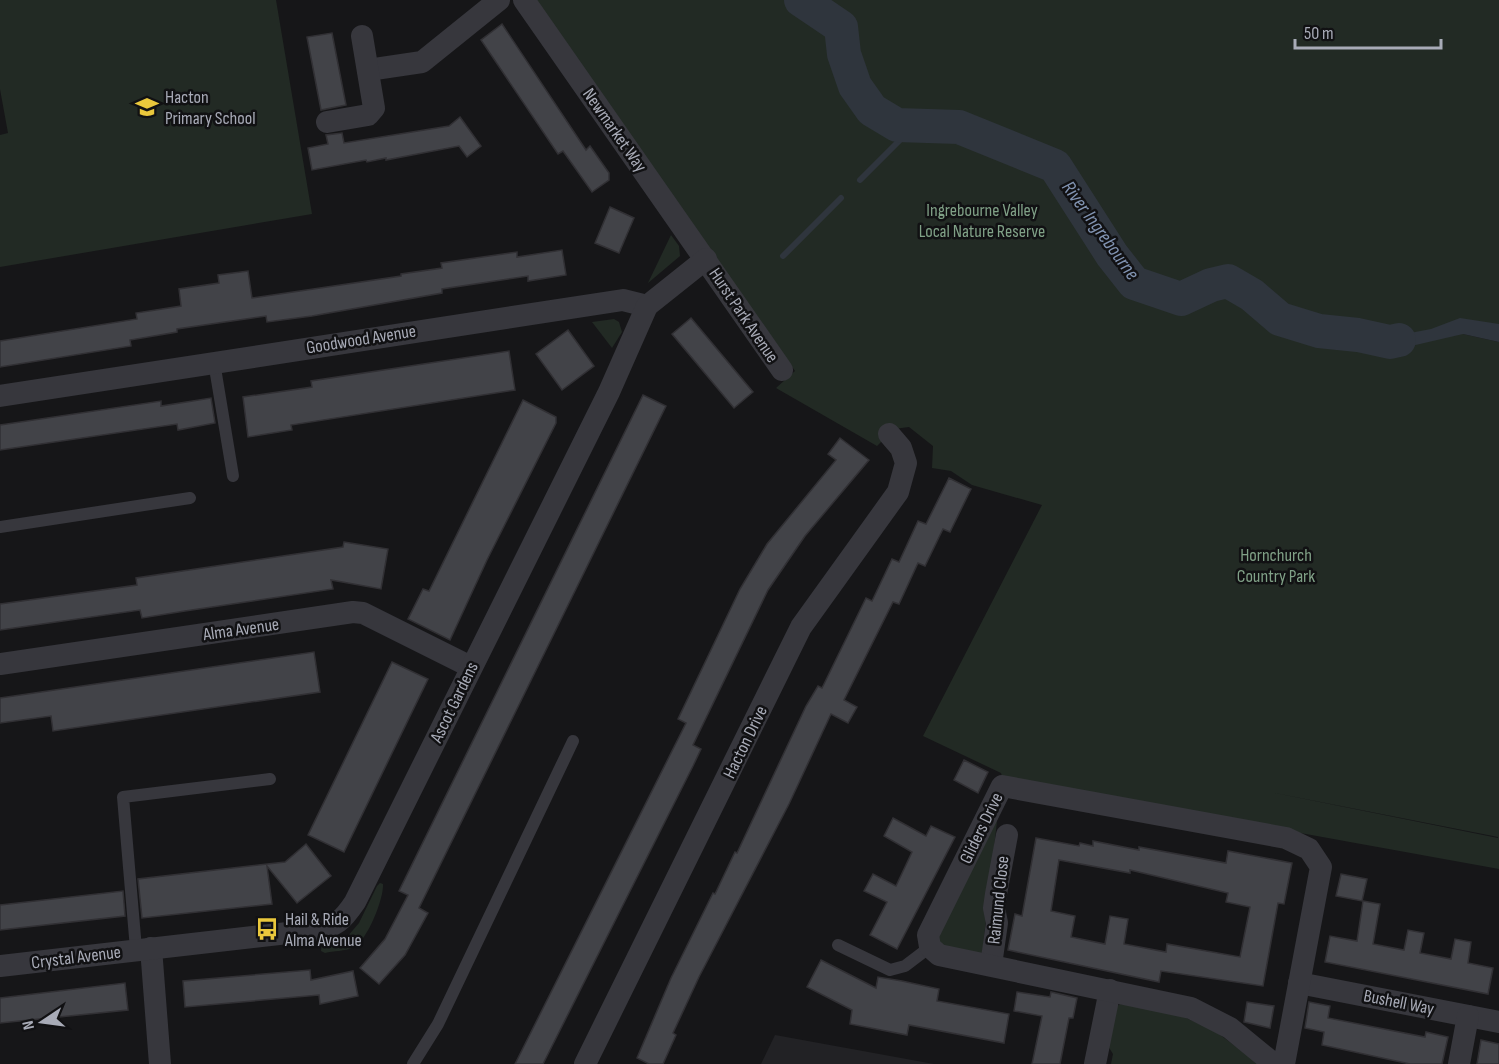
<svg xmlns="http://www.w3.org/2000/svg" width="1499" height="1064" viewBox="0 0 1499 1064" font-family="'Sofia Sans Condensed',sans-serif">
<rect width="100%" height="100%" fill="#161618"/>
<!-- built -->
<path fill="#222225" d="M775 1035 934 1064H761Z"/>
<!-- green -->
<g fill="#222a24" fill-rule="evenodd">
<path d="M0 0H276L312 214 0 267V135L8 133 0 89Z"/>
<path d="M535 0H1499V333L1463 334 1499 342V869L1003 779 1001 773 923 736 1042 505 972 485 951 471 932 468 933 446 909 427 894 429 877 446 776 388 795 371ZM1270 792 1498 837V838Z"/>
<path d="M671 235 679 246 680 256 648 283Z"/>
<path d="M614 319 619 322 622 332 612 348 592 322Z"/>
<path d="M998 812 982 955 944 948 935 938Z"/>
<path d="M380 883 383 884C384 899 367 941 353 948 345 951 333 951 325 953L321 951 322 943 347 937 359 923 377 886Z"/>
<path d="M1120 1004 1171 1011 1215 1031 1259 1064H1111L1113 1054 1108 1046 1116 1007Z"/>
</g>
<!-- water -->
<path fill="#2f353d" d="M1460 318 1499 324V342L1463 334 1394 350 1376 348 1353 340 1357 327 1389 337 1431 329Z"/>
<g fill="none" stroke-linecap="round" stroke-linejoin="round">
<!-- stream -->
<g stroke="#2f353d" stroke-width="6">
<path d="M860 180 914 126"/>
<path d="M783 256 841 198"/>
</g>
<!-- river -->
<path stroke="#2f353d" stroke-width="34" d="M801 0 841 27 844 54 855 86 872 110 897 125 959 127 1055 166 1112 255 1134 283 1181 299 1211 285 1228 281 1252 295 1280 319 1319 331 1358 335 1390 342 1399 340"/>
</g>
<!-- building -->
<g fill="#424348" stroke="#313034" stroke-width="1.5" fill-rule="evenodd">
<path d="M502 24 586 150 590 146 609 173V180L592 192 563 151 558 154 481 40Z"/>
<path d="M332 33 346 105 321 110 307 37Z"/>
<path d="M460 117 481 146 467 157 459 146 386 160V158L367 162 366 160 312 170 308 148 328 144 326 135 342 133 344 143 449 126Z"/>
<path d="M610 207 634 218 619 253 595 243Z"/>
<path d="M562 250 566 275 528 281V276L442 289V293L312 316 267 322 266 316 177 329V332L130 340 131 346 0 367V341L137 319 136 313 181 306 179 289 219 283 218 275 248 271 252 298 401 276V274L442 268 441 263 517 252V257Z"/>
<path d="M691 318 753 392 734 408 672 334Z"/>
<path d="M568 330 594 366 562 390 536 354Z"/>
<path d="M509 351 515 390 291 425 292 430 248 437 243 397 312 387 311 381Z"/>
<path d="M643 395 666 406 419 908 428 913 405 955 379 984 360 968 385 939 408 895 399 891Z"/>
<path d="M211 398 215 423 178 430 177 424 0 450V425L161 401V406Z"/>
<path d="M523 400 556 417V423L487 560 450 640 408 619 423 589 429 591Z"/>
<path d="M840 438 869 460 805 536 768 590 693 745 701 749 693 766 543 1064H515L686 723 678 719 740 589 767 544 836 460 828 454Z"/>
<path d="M949 478 971 489 950 532 943 529 925 566 918 563 899 604 893 602 844 700 857 707 848 723 831 714 789 804 699 977 673 1033 676 1035 663 1064H649L637 1058 671 978 713 893 715 894 735 852 737 853 806 706 818 686 822 688 866 598 872 601 892 559 899 562 918 521 926 524Z"/>
<path d="M344 542 388 549 381 589 331 580 333 589 185 611 142 618 140 610 0 630V604L137 585 136 578 343 547Z"/>
<path d="M314 652 320 692 53 731 51 716 0 723V698Z"/>
<path d="M392 662 428 679 344 852 308 835Z"/>
<path d="M964 760 988 772 978 793 954 780Z"/>
<path d="M893 818 926 836 931 826 955 837 897 949 870 935 887 902 864 891 873 874 896 886 912 852 884 836Z"/>
<path d="M1036 838 1079 846 1080 843 1093 846V841L1139 850V847L1226 863 1228 851 1292 863 1284 904 1278 903 1263 986 1161 971 1159 982 1008 950 1015 914 1022 916ZM1059 860 1130 873V870L1228 893 1226 902 1250 907 1240 957 1167 944 1166 952 1124 944 1128 919 1110 916 1105 944 1071 937 1075 916 1051 911Z"/>
<path d="M306 844 331 876 297 903 267 866 272 904 142 918 138 879 285 862Z"/>
<path d="M1341 874 1367 879 1362 901 1336 896Z"/>
<path d="M123 891 125 916 0 930V905Z"/>
<path d="M1363 901 1380 904 1373 944 1404 950 1408 930 1424 933 1420 953 1451 959 1455 939 1471 942 1468 963 1493 968 1488 994 1325 962 1330 936 1357 941Z"/>
<path d="M821 960 876 988 878 977 902 981 939 989 937 1001 1009 1014 1004 1043 909 1025 907 1035 850 1024 852 1010 807 987Z"/>
<path d="M310 970 311 980 353 971 358 996 320 1004 319 995 185 1007 183 981Z"/>
<path d="M125 983 128 1010 0 1023V998Z"/>
<path d="M1017 992 1050 997 1051 992 1077 998 1073 1018H1069L1060 1064H1032L1042 1016 1014 1011Z"/>
<path d="M1247 1002 1274 1006 1270 1028 1244 1022Z"/>
<path d="M1309 1002 1330 1006 1328 1018 1425 1037 1426 1032 1448 1037 1442 1064H1410L1322 1045 1324 1032 1305 1028Z"/>
<path d="M1481 1040 1499 1044V1064H1477Z"/>
</g>
<g fill="none" stroke-linecap="round" stroke-linejoin="round">
<!-- service -->
<g stroke="#37373d" stroke-width="12">
<path d="M214 362 233 476"/>
<path d="M0 527 190 498"/>
<path d="M838 945 890 970 905 966 930 947"/>
<path d="M136 949 123 797 270 779"/>
<path d="M413 1064 438 1024 573 741"/>
</g>
<!-- minor -->
<g stroke="#37373d" stroke-width="22">
<path d="M524 0 782 370"/>
<path d="M368 70 422 62 499 0"/>
<path d="M327 122 368 115 374 108 362 36"/>
<path d="M0 396 623 300 647 306"/>
<path d="M0 664 353 612 363 613 471 667"/>
<path d="M151 948 160 1064"/>
<path d="M991 965 997 923 994 908 996 894 1007 835"/>
<path d="M0 966 314 930C336 927 343 920 355 902L609 392 647 306 706 259"/>
<path d="M1299 983 1499 1022"/>
<path d="M585 1064 801 627 898 492 906 463 901 448 889 434"/>
<path d="M1095 1064 1110 990"/>
<path d="M1274 1064 1230 1028 1191 1008 939 955 930 947 928 935 1002 786 1286 838 1309 849 1321 867 1284 1064"/>
<path d="M1459 1064 1468 1016"/>
</g>
</g>
<!-- icons -->
<defs>
<g id="school-bare" transform="scale(1.8)"><path d="M0-5L7-2L0 1L-7-2ZM-4 1L0 2.5L4 1V4Q0 6-4 4Z" fill="#eac83c" stroke="#111113" stroke-width="2.5" paint-order="stroke"/></g>
<g id="bus-bare" transform="scale(1.8)"><path d="M-5-6H5V4H4V6H2V4H-2V6H-4V4H-5ZM-3.5-4V0h7V-4ZM-3.5 1.2v1.5H-2V1.2ZM2 1.2v1.5H3.5V1.2Z" fill="#eac83c" stroke="#111113" stroke-width="2.5" paint-order="stroke"/></g>
</defs>
<g fill-rule="evenodd">
<use href="#school-bare" x="147" y="107"/>
<use href="#bus-bare" x="267" y="929"/>
</g>
<g text-anchor="middle" stroke-width="5" stroke-linejoin="round" paint-order="stroke">
<!-- poi labels -->
<g font-size="18" fill="#a8abb7" stroke="#111113" text-anchor="start">
<text x="165" y="103">Hacton<tspan x="165" dy="21">Primary School</tspan></text>
<text x="285" y="925">Hail &amp; Ride<tspan x="285" dy="21">Alma Avenue</tspan></text>
</g>
<!-- street labels -->
<g font-size="18" fill="#a8abb7" stroke="#111113">
<text transform="translate(615 130) rotate(55)" y="6">Newmarket Way</text>
<text transform="translate(744 315) rotate(56)" y="6">Hurst Park Avenue</text>
<text transform="translate(361 339) rotate(-9)" y="6">Goodwood Avenue</text>
<text transform="translate(241 629) rotate(-8)" y="6">Alma Avenue</text>
<text transform="translate(454 702) rotate(-64)" y="6">Ascot Gardens</text>
<text transform="translate(745 742) rotate(-64)" y="6">Hacton Drive</text>
<text transform="translate(981 828) rotate(-64)" y="6">Gliders Drive</text>
<text transform="translate(998 900) rotate(-84)" y="6">Raimund Close</text>
<text transform="translate(76 957) rotate(-7)" y="6">Crystal Avenue</text>
<text transform="translate(1399 1002) rotate(11)" y="6">Bushell Way</text>
</g>
<!-- park labels -->
<g font-size="18" fill="#80a187" stroke="#111113">
<text x="982" y="216">Ingrebourne Valley<tspan x="982" dy="21">Local Nature Reserve</tspan></text>
<text x="1276" y="561">Hornchurch<tspan x="1276" dy="21">Country Park</tspan></text>
</g>
<!-- water labels -->
<g font-size="20" font-style="italic" fill="#8193b1" stroke="#111113">
<text transform="translate(1101 230) rotate(54)" y="7">River Ingrebourne</text>
</g>
</g>
<!-- north arrow -->
<g transform="translate(42 1022) rotate(257)" stroke="#111113" stroke-width="4.5" paint-order="stroke">
<path d="M0-4.5L10 22L0 15L-10 22Z" fill="#a8abb7"/>
<text y="-9" font-size="16" font-weight="bold" text-anchor="middle" fill="#a8abb7">N</text>
</g>
<!-- scale -->
<path d="M1295 39v9h146v-9" fill="none" stroke="#a8abb7" stroke-width="3"/>
<text x="1304" y="39" font-size="18" fill="#a8abb7" stroke="#111113" stroke-width="4.5" paint-order="stroke">50 m</text>
</svg>
